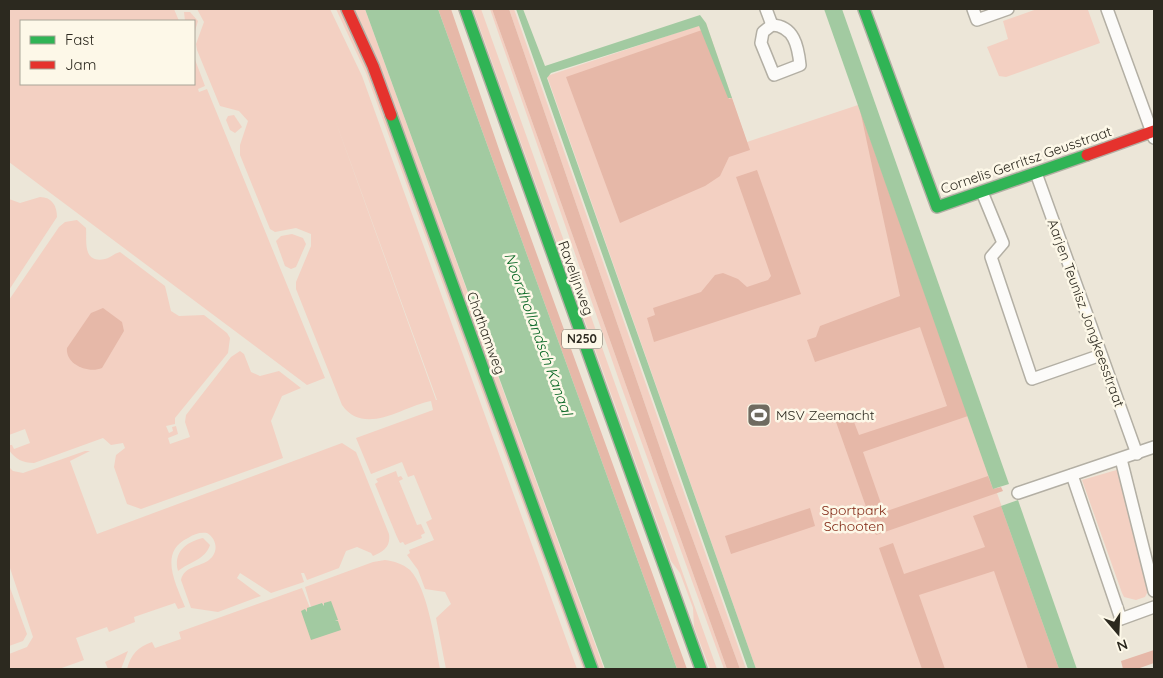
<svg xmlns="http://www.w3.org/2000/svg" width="1163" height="678" viewBox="0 0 1163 678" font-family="Quicksand,sans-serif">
<rect width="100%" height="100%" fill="#ece6d8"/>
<!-- green -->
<g fill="#f3d0c2" fill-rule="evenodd">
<path d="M9 9H174L179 21H21V84H194V57L205 86 198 89 199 92 207 89 325 378 307 385 9 162Z"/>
<path d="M197 9H330L362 76 577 669H446L436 618 451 604 445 592 425 589 418 570 407 555 410 553 409 550 434 540 426 522 432 519 414 475 408 477 402 462 371 474 356 438 433 410 431 401C403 406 365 437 342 405L296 289V282L311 246V234L296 228 275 232 270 229 240 155V145L248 121 239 111 220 106 197 50 196 44 204 22ZM333 114 437 400H436Z"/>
<path d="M336 9H341L354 34 586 669H583L366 73Z"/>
<path d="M353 9H365L604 669H597Z"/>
<path d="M473 9H481L717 669H710L694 627 693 608 680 573 671 561Z"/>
<path d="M490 9H492L727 669H724L620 383Z"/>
<path d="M509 9H514L746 669H740L670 477Z"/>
<path d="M1037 9H1090L1088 10 1100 43 1006 77 999 76 987 47 1008 39 1003 21Z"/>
<path d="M184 12H190L198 21 195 31 194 21H185Z"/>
<path d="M706 23 747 142 858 105 1060 669H756L547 76Z"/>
<path d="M234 115 242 127 235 133 230 130 226 120 228 116Z"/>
<path d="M40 197C52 197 57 206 57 217L9 290V199L20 203Z"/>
<path d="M77 220 86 228C87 240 82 264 105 259 110 258 115 253 120 252L165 286 171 311 179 316 204 315 227 333 230 338 228 353 175 418V424L166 426 169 433 173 431 172 427 176 426 178 434 168 438 170 444 190 437 185 422 186 415 231 357 240 351 244 354 251 372 260 376 279 371 301 388 282 396 271 421 283 458 141 509 127 504 114 467 116 455 125 448 123 443 111 445 103 438 34 463C23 463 15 459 9 450L10 445H12L14 449 30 443 25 429 9 435V300L59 227 65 222Z"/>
<path d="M292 234 303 238 306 244 296 267 291 269 285 266 276 241 281 236Z"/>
<path d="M342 443 356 452 389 534C391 547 383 552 373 556L371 553 357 547 346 551 339 568 307 580 304 573H301L304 582 271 593 240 573 237 578 261 596 218 612 191 608 181 580C184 566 200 567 209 560 219 552 217 539 207 533 200 532 194 534 188 538 158 552 176 584 185 607L178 609 175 603 134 617 135 622 109 632 107 627 76 638 84 660 59 669H9V654L27 647 33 637 9 565V467L13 471 23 473 85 451H90L70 461 97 534Z"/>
<path d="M1120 469 1149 589 1145 597 1136 600 1124 597 1122 593 1082 480Z"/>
<path d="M396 471 398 477 401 476 403 479 399 481 417 525 421 524 425 533 421 535 422 538 405 545 403 542 400 543 397 537 375 484 378 482 376 479Z"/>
<path d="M203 538 210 545C205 560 189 562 178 571 173 552 186 542 203 538Z"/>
<path d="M385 560C394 561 403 564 410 570 428 589 435 643 440 669H127C131 654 138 647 152 642L155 648 181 639 179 632 302 588 310 608 307 611H301L335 622 337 620 322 603 311 607 305 587 373 562Z"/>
<path d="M9 585 27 634 23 641 9 646Z"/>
<path d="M128 651 121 669H108L105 662Z"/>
</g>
<!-- forest -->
<g fill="#e6b8a8">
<path d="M438 9H451L503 161 687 669H677Z"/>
<path d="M492 9H509L670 477 740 669H727Z"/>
<path d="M702 30 729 99 732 98 750 150 729 157 720 176 705 186 620 223 566 77Z"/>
<path d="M860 110 968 416 863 452 884 512 988 476 993 489 1001 487 1003 491 876 535 835 419 851 414 859 435 947 406 920 327 815 362 807 340 816 337 820 326 900 296Z"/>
<path d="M757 170 801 294 654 342 647 318 655 315 653 308 701 292 715 275 723 273 738 279 747 287 768 280 771 276 736 177Z"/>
<path d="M103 308 122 322 124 331 102 368C88 374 65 364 67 348L91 313Z"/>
<path d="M1001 506 1059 669H1028L994 571 919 595 945 669H922L879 548 893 543 904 574 985 547 973 516Z"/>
<path d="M810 508 815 526 731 554 725 536Z"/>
<path d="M1154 650V663L1137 669H1123L1121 661Z"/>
</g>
<!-- water -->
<g fill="#a2caa1">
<path d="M365 9H438L677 669H605Z"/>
<path d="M516 9H523L545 66 700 15 706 23 732 98H728L699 26 551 73 547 78 756 669H748Z"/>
<path d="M824 9H842L1009 484 993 489Z"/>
<path d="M1018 500 1077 669H1059L1001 506Z"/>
<path d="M331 601 338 620 335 621H338L341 630 311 640 301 611 305 609 307 612V608L322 603 324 606V603Z"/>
</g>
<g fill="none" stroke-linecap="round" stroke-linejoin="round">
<!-- street casing -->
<g stroke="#b3afa4" stroke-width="14">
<g id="street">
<path d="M766 9 772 25"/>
<path d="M973 9 977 20 1008 9"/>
<path d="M1107 9 1154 138"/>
<path d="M772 25C794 26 798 46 800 65L774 75 761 43 763 32Z"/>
<path d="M1036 173 1137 454"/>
<path d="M982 192 1003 243 991 257 1032 379 1101 355"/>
<path d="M1121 459 1154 591"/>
<path d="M1072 475 1121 619 1154 607"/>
<path d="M1018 493 1154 447"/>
</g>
</g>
<!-- fast casing -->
<g stroke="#b3afa4" stroke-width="14">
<g id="fast">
<path d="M465 9 701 669"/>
<path d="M864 9 937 207 1087 155"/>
<path d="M391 115 592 669"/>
</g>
</g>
<!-- jam casing -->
<g stroke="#b3afa4" stroke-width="14">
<g id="jam">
<path d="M347 9 373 66 391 115"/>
<path d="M1087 155 1154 131"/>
</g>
</g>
<!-- street -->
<use href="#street" stroke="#fcfbf9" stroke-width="11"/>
<!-- fast -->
<use href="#fast" stroke="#30b455" stroke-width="11"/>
<!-- jam -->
<use href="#jam" stroke="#e5322d" stroke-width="11"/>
</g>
<!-- icons -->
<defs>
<g id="stadium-square" transform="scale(1.25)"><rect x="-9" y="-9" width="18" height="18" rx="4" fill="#6f6b60" stroke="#fdf8e8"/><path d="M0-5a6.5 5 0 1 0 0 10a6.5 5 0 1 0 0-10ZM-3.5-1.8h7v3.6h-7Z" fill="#fff"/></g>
</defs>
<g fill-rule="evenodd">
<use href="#stadium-square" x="759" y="415"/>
</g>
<g text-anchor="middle" stroke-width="5" stroke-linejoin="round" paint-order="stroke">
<!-- shield labels -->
<rect fill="#fdf8e8" stroke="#6b675b" stroke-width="1" x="562" y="329.5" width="40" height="19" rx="4"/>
<g font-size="12" font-weight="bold" fill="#2c291f">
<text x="582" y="343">N250</text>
</g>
<!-- street labels -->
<g font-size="14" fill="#2c291f" stroke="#fdf8e8">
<text transform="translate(1026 160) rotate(-19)" y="5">Cornelis Gerritsz Geusstraat</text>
<text transform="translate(576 278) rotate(70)" y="5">Ravelijnweg</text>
<text transform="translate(1086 313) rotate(70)" y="5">Aarjen Teunisz Jongkeesstraat</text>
<text transform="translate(486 333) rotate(70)" y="5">Chathamweg</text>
</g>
<!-- poi labels -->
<g font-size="14" fill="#2c291f" stroke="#fdf8e8" text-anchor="start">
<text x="776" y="420">MSV Zeemacht</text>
</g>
<!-- park labels -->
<g font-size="14" fill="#802511" stroke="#fdf8e8">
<text x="854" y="515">Sportpark<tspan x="854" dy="16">Schooten</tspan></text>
</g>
<!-- water labels -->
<g font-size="15" font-style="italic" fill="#0c6927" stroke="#fdf8e8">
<text transform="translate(538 334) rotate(70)" y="5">Noordhollandsch Kanaal</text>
</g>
</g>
<!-- border -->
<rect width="1163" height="678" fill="none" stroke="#2c291f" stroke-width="20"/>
<!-- legend -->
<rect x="20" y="20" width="175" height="65" fill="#fdf8e8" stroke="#a9a598"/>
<rect x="30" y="36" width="25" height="8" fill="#30b455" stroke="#a9a598"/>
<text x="65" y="45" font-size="15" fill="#2c291f">Fast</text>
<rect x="30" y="61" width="25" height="8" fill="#e5322d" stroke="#a9a598"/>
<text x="65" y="70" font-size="15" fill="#2c291f">Jam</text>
<!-- north arrow -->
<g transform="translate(1118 633) rotate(161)" stroke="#fdf8e8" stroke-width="4" paint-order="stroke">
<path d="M0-4L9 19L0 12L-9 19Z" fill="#2c291f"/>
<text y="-8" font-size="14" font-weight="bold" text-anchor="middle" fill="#2c291f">N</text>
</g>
</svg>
